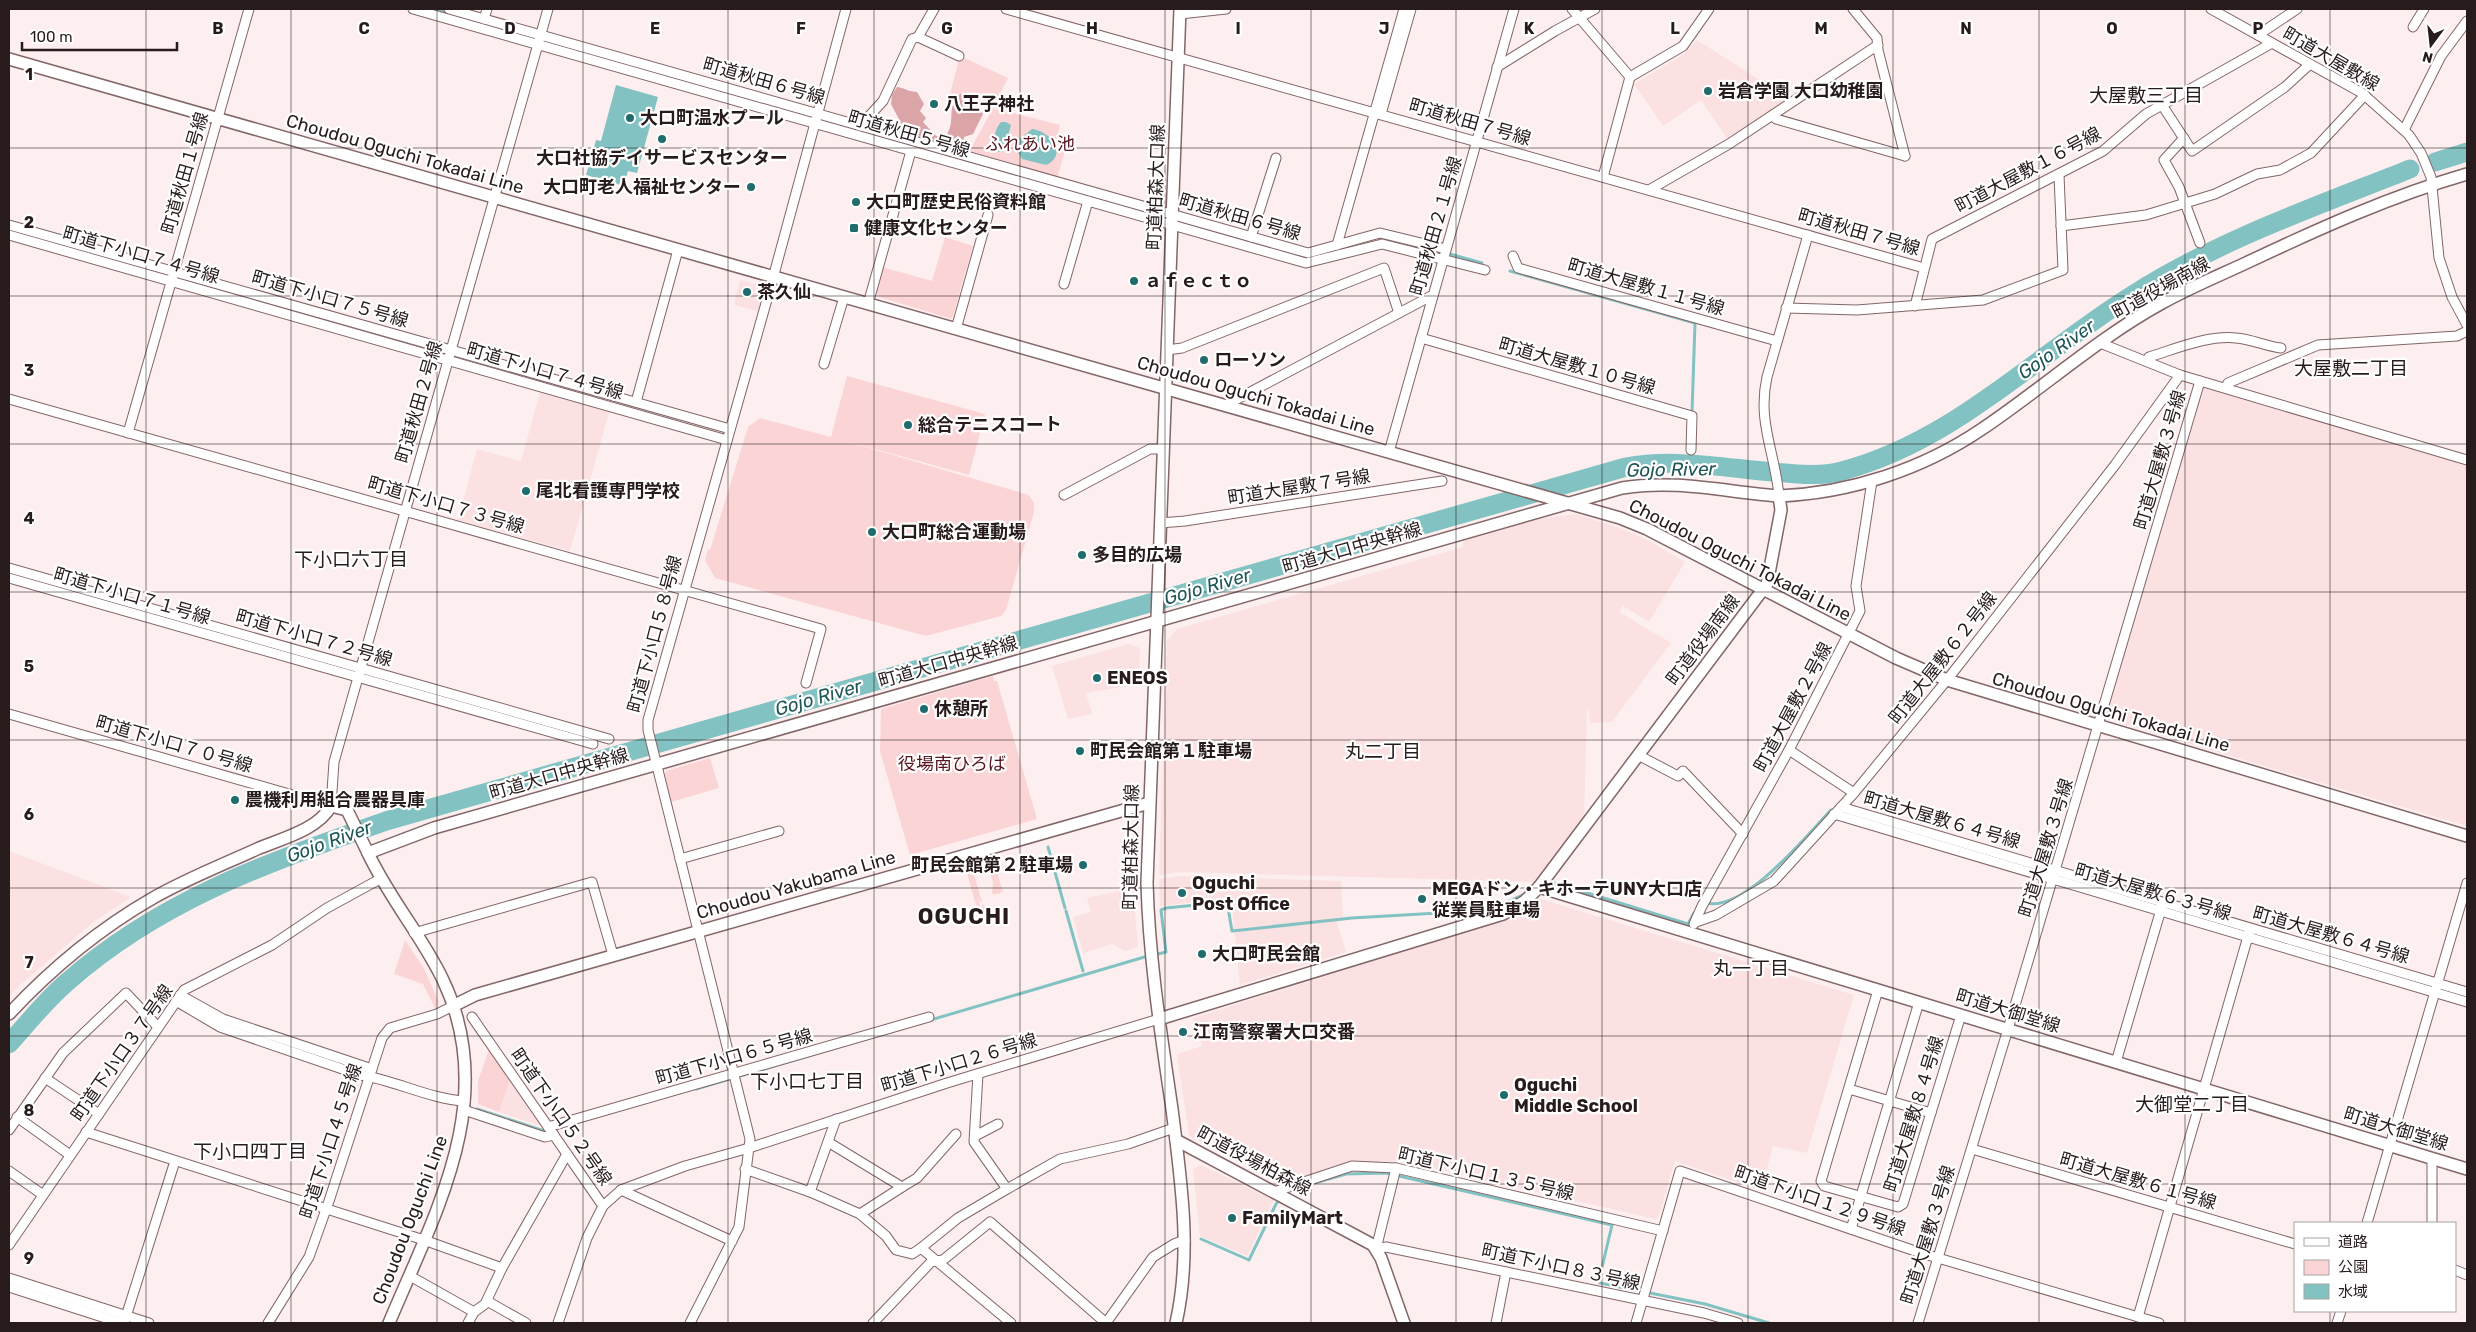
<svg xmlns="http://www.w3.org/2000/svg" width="2476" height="1332" viewBox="0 0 2476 1332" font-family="Rubik,'Noto Sans JP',sans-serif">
<rect width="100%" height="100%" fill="#fdefef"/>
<!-- built -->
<g fill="#fbe1e2">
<path d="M1697 40 1788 98 1728 140 1701 100 1663 126 1634 84 1684 54Z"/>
<path d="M740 280 762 286 764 289 758 311 734 305Z"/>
<path d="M2203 386 2467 464V826L2109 720 2105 715Z"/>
<path d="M541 389 610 409 570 551 458 520 477 449 521 461Z"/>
<path d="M1576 514 1620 528 1647 540 1685 562 1649 622 1623 606 1619 612 1671 643 1612 722 1590 723 1589 710 1587 709 1584 817 1534 882 1181 872 1159 875 1167 641 1177 629 1463 547V540L1536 519Z"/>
<path d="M1128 644 1140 648 1139 684 1086 693 1092 714 1068 719 1052 666Z"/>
<path d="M9 851 131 897 92 923 18 987 9 997Z"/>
<path d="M1180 876 1341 881 1343 917 1337 923 1346 952 1240 985 1231 898 1160 906 1159 879Z"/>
<path d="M1133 888 1138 947 1125 951 1112 944 1083 953 1073 917 1091 912 1087 898Z"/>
<path d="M1541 899 1854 995 1807 1153 1773 1146 1761 1190 1675 1161 1658 1218 1655 1219 1402 1161 1347 1163 1284 1183 1189 1136 1177 1054 1202 1046 1193 1018 1503 920Z"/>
<path d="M510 1080 524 1101 541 1126 499 1112Z"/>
<path d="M1201 1165 1274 1200 1247 1256 1200 1236 1193 1169Z"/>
</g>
<!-- green -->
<g fill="#fbd4d5">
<path d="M960 56 1008 78 993 108 1060 125 1057 137 1068 140 1057 179 968 154 993 108 950 94Z"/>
<path d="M945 237 973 246 952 319 879 297 876 291 882 267 932 281Z"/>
<path d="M847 376 985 414 969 475 835 438 1029 495 1034 503V512L1006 610 1001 616 926 636 715 578 705 560 708 549 710 550 748 427 760 418 831 437Z"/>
<path d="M993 676 994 681H997L1037 819 910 855 880 751 881 709Z"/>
<path d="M710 758 719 788 671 802 664 775 666 771Z"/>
<path d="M994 862 1003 892 994 895 992 893 993 882 987 864Z"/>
<path d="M972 868 982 902H980L978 898 980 907 983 905 987 907 988 911 978 912 966 870Z"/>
<path d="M405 940 423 967 439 1002 436 1010 423 984 394 974Z"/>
<path d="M489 1049 510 1080 499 1112 478 1104V1081Z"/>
</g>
<!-- forest -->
<path fill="#dba4a6" d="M897 87C905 88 909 92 917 92L924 104 920 111 926 118 923 122 936 136H946C957 119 945 109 960 94L970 96 983 114 973 134 964 137V147L956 152 910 140 891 104 892 95Z"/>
<!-- water -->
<g fill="#82c2c2">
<path d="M616 85 658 97 637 173 628 171 624 186 586 175 596 140 601 141Z"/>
<path d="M1001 122H1006L1011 125 1004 151 1000 152 997 151C993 142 994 129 1001 122Z"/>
<path d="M1032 129C1050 131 1069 154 1046 165L1022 159 1015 147 1018 140Z"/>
</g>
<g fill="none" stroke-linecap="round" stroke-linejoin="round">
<!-- stream -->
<g stroke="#82c2c2" stroke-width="3">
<path d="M436 9 448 12"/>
<path d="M1139 210 1169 218"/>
<path d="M1175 220 1302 256 1306 255"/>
<path d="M1378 237 1403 243"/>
<path d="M1450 254 1482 263"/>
<path d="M1510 271 1695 323 1692 412"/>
<path d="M65 589 355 672"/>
<path d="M364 674 596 740"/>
<path d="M1048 847 1065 908"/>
<path d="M2036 870 2284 943"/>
<path d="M1547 886 1555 883 1688 924 1694 913"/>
<path d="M1706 903C1745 912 1806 836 1831 810L1836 811"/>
<path d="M1066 911 1083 971"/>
<path d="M1154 955 1166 952 1161 910 1166 908 1227 902 1232 931 1352 918 1473 911 1501 905 1527 893"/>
<path d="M2353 963 2397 976"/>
<path d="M307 1052 365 1071"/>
<path d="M696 1089 1148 956"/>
<path d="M477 1109 544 1131 548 1130"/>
<path d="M1311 1184 1346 1174 1386 1173 1612 1225 1599 1280 1600 1283 1705 1304 1769 1323"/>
<path d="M1201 1239 1249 1260 1276 1204 1281 1199"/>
</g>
<!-- river -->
<g stroke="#82c2c2" stroke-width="19">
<path d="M2435 162 2467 152"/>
<path d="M9 1044C27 1024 45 1001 66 983 161 899 270 862 386 821L1626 467C1674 458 1725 468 1773 472 1795 474 1820 477 1842 471 1955 441 2037 354 2134 294 2219 240 2317 206 2410 169"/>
</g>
<!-- street casing -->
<g stroke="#836667" stroke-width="11">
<g id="street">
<path d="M413 9 1306 263 1382 244 1485 270"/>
<path d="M449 9 1308 253 1380 233 1446 249"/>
<path d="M1006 9 1924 268"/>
<path d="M1572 9 1630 77"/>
<path d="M1853 9 1877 38 1878 50 1905 156"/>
<path d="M2211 9 2362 93 2409 135 2421 153 2431 177 2439 258 2452 297 2467 325"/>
<path d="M1180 14 1226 9"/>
<path d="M484 19 487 9"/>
<path d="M2413 27 2424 9"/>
<path d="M2258 35 2297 9"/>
<path d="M918 37 959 56"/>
<path d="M1497 67 1555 31 1595 9"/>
<path d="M2162 105 2192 151 2285 87 2310 64"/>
<path d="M1381 114 1411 9"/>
<path d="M1773 115 1776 119 1905 156"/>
<path d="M860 126 883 101 912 39 918 37 934 9"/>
<path d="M2404 130 2441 56 2467 21"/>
<path d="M2184 138 2164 160 2179 187 2200 243"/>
<path d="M1603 177 1630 77 1683 46 1709 9"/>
<path d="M1649 190 1729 144 1878 45"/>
<path d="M9 225 730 429"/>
<path d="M2061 226 2146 215 2215 194 2257 174 2280 170 2311 153 2365 95"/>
<path d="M9 235 727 440"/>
<path d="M1251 237 1276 158"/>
<path d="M1337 245 1404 9"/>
<path d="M1513 256 1518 268 1777 341"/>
<path d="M1064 284 1088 201"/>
<path d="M868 304 911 151"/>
<path d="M1915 306 1932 239 2103 151 2146 114 2272 43"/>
<path d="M1786 308 1857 310 1983 300 2063 270 2059 175"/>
<path d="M956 329 988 215"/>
<path d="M1421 338 1692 416 1691 450"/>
<path d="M2100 343 2180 375 2467 460"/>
<path d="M1167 350 1182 348 1384 268 1399 313"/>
<path d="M2147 361 2149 357C2175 349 2208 335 2236 338 2251 339 2265 346 2281 348"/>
<path d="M824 364 844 297"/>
<path d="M2226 388 2228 383 2318 345 2457 336 2467 331"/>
<path d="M9 399 821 629 806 683"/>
<path d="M636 402 678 250"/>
<path d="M1226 405 1433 295"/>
<path d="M128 433 249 9"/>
<path d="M1389 452 1514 9"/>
<path d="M1064 495 1150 449H1163"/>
<path d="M1779 496C1775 452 1757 422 1767 377L1808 235"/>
<path d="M1160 523 1185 521 1442 481"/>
<path d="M9 568 609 739"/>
<path d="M9 578 593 744"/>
<path d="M9 714 331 806 334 762 548 9"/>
<path d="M1789 750 1854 793"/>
<path d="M1638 755 1678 776 1683 771 1743 834"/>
<path d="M1841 807 2467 992"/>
<path d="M1834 814 2467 1002"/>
<path d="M680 859 779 831"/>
<path d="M1696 922 1716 915 1774 881 1854 793 1947 680 2115 465 2180 375"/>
<path d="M1694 924 1702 906 1789 750 1860 611 1856 586 1872 481"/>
<path d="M414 933 592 882 613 955"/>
<path d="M1878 990 1821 1181 1824 1186 1898 1207 1903 1204 1961 1015"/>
<path d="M180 995 223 1019 372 1069"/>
<path d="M176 1001 220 1027 360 1075C395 1080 429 1099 465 1101"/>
<path d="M472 1017 603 1206 587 1238 558 1323"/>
<path d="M2116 1062 2162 906"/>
<path d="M978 1074 974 1142 1007 1189 1060 1159 1128 1144 1174 1128"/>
<path d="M45 1078 99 1114"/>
<path d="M1849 1089 1931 1113"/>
<path d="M464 1110 545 1137 554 1135"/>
<path d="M17 1117 70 1155"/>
<path d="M836 1119 810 1192 860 1214 886 1236 896 1250 912 1254 921 1248 1011 1323"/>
<path d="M548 1127 929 1017"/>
<path d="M9 1130 63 1053 126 993 158 1027"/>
<path d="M86 1132 424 1240 502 1268"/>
<path d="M975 1136 998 1124"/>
<path d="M828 1142 902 1187 917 1178 956 1134"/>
<path d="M1972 1149 2295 1244"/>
<path d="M2432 1158V1223"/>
<path d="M1396 1168 1376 1249 1386 1247 1704 1313 1738 1323"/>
<path d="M745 1169 810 1192"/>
<path d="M9 1171 43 1195"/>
<path d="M621 1190 732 1241"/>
<path d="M1274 1192 1352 1166 1396 1168 1663 1231"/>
<path d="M603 1206 621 1190 685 1166 749 1148 947 1083 1159 1019"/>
<path d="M860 1214 902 1187"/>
<path d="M2367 1223 2467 883"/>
<path d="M1851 1229 1919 1002"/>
<path d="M9 1245 184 990 272 945 327 908 380 879"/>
<path d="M921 1248 958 1218 1007 1189"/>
<path d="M2455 1270 2467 1275"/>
<path d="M410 1276 474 1312"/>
<path d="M9 1278 149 1323"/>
<path d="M9 1287 121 1323"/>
<path d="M487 1301 526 1323"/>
<path d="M2138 1317 2249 933"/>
<path d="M124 1323 175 1161"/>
<path d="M268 1323 309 1257 329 1201 382 1038 390 1028 437 1014 455 1005"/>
<path d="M468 1323 474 1312 485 1304 502 1268 567 1154"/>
<path d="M690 1323 739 1227 750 1139 648 730V720L770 289 846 9"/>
<path d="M873 1323 931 1262 943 1260 990 1222 1106 1323"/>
<path d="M1106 1323 1153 1257 1174 1244 1185 1240"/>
<path d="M1496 1323 1506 1272"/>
<path d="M1636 1323 1680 1171 1921 1253 2159 1323"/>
<path d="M1918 1323 2008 1029 2200 381"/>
<path d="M2337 1323 2341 1311"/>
</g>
</g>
<!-- secondary casing -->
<g stroke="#836667" stroke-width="14">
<g id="secondary">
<path d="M9 59 1620 518 1647 529 1896 658 1947 680 2467 836"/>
<path d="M368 853C389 898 422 936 443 980 500 1100 435 1213 389 1323"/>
<path d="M1539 887 2467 1169"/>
<path d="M455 1005 475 995 1149 803"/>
<path d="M9 1014C51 969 99 929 153 898 186 879 222 865 257 849 280 839 318 830 331 806L347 810 368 853 434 828 1622 488C1675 479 1726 492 1779 496"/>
<path d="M1159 1019 1503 914 1525 901 1539 887 1767 584 1781 510 1779 496C1851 493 1923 469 1982 429 2043 388 2098 338 2162 303 2189 288 2218 276 2246 263 2318 229 2391 196 2467 174"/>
<path d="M1176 1140 1373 1245 1381 1258 1404 1323"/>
<path d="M1176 1323C1192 1252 1181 1181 1172 1109 1161 1034 1149 959 1147 883L1180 9"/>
</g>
</g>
<!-- street -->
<use href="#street" stroke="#fff" stroke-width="9"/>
<!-- secondary -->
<use href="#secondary" stroke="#fff" stroke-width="11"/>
</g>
<!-- grid -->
<path fill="none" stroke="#271b1c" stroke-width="1" stroke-opacity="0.55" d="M146 9V1323M291 9V1323M437 9V1323M583 9V1323M728 9V1323M874 9V1323M1020 9V1323M1165 9V1323M1311 9V1323M1456 9V1323M1602 9V1323M1748 9V1323M1893 9V1323M2039 9V1323M2185 9V1323M2330 9V1223M9 148H2467M9 296H2467M9 444H2467M9 592H2467M9 740H2467M9 888H2467M9 1036H2467M9 1184H2467M2330 1311V1323"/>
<!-- markers -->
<g fill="#206c6c" stroke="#fff" stroke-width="2">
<circle cx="1708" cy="91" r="5"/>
<circle cx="934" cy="104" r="5"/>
<circle cx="630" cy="118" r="5"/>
<circle cx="662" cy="139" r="5"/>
<circle cx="751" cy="187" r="5"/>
<circle cx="856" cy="202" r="5"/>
<rect x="849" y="223" width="10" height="10" rx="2.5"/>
<circle cx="1134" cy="281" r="5"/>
<circle cx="747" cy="292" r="5"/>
<circle cx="1204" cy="360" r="5"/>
<circle cx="908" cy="425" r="5"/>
<circle cx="526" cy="491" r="5"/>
<circle cx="872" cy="532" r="5"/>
<circle cx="1082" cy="555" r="5"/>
<circle cx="1097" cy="678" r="5"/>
<circle cx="924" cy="709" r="5"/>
<circle cx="1080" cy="751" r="5"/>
<circle cx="235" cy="800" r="5"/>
<circle cx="1083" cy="865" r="5"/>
<circle cx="1182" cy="893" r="5"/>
<circle cx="1422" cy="899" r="5"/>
<circle cx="1202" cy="954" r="5"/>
<circle cx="1183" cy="1032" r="5"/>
<circle cx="1504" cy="1095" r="5"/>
<circle cx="1232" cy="1218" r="5"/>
</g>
<g text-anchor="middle" stroke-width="4.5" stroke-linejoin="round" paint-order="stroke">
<!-- street labels -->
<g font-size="18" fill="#271b1c" stroke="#fff">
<text transform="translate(2331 59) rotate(30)" y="6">町道大屋敷線</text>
<text transform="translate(764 81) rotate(16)" y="6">町道秋田６号線</text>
<text transform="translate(1470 122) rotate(16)" y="6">町道秋田７号線</text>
<text transform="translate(909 134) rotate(16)" y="6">町道秋田５号線</text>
<text transform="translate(405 154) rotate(16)" y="6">Choudou Oguchi Tokadai Line</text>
<text transform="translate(2028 170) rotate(-28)" y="6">町道大屋敷１６号線</text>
<text transform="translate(185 173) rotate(-74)" y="6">町道秋田１号線</text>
<text transform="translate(1156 187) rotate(-88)" y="6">町道柏森大口線</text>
<text transform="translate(1240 217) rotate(16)" y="6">町道秋田６号線</text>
<text transform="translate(1436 226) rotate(-74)" y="6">町道秋田２１号線</text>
<text transform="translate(1859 232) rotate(16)" y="6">町道秋田７号線</text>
<text transform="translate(141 255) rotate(16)" y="6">町道下小口７４号線</text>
<text transform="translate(1646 287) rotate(16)" y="6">町道大屋敷１１号線</text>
<text transform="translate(2161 288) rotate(-29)" y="6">町道役場南線</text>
<text transform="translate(330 299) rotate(16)" y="6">町道下小口７５号線</text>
<text transform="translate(1577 366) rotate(16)" y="6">町道大屋敷１０号線</text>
<text transform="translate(545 371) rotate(16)" y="6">町道下小口７４号線</text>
<text transform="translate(1256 396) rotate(16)" y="6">Choudou Oguchi Tokadai Line</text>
<text transform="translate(419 402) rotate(-74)" y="6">町道秋田２号線</text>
<text transform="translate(2160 460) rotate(-74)" y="6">町道大屋敷３号線</text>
<text transform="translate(1299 487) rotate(-9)" y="6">町道大屋敷７号線</text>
<text transform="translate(446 505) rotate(16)" y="6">町道下小口７３号線</text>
<text transform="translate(1352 548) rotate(-16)" y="6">町道大口中央幹線</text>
<text transform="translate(1740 560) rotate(27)" y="6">Choudou Oguchi Tokadai Line</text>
<text transform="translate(132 596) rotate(16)" y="6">町道下小口７１号線</text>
<text transform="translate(655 634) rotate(-75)" y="6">町道下小口５８号線</text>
<text transform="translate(314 638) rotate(16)" y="6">町道下小口７２号線</text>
<text transform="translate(1703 640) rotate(-53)" y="6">町道役場南線</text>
<text transform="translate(1943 658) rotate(-52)" y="6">町道大屋敷６２号線</text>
<text transform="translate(948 662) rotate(-16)" y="6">町道大口中央幹線</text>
<text transform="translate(1793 707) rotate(-62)" y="6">町道大屋敷２号線</text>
<text transform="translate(2111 712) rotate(16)" y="6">Choudou Oguchi Tokadai Line</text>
<text transform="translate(174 744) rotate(16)" y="6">町道下小口７０号線</text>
<text transform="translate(559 774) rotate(-16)" y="6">町道大口中央幹線</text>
<text transform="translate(1942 820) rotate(16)" y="6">町道大屋敷６４号線</text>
<text transform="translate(1131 847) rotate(-89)" y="6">町道柏森大口線</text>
<text transform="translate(2046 848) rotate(-73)" y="6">町道大屋敷３号線</text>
<text transform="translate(796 885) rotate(-16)" y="6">Choudou Yakubama Line</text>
<text transform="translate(2153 892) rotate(16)" y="6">町道大屋敷６３号線</text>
<text transform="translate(2331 935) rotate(16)" y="6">町道大屋敷６４号線</text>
<text transform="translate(2008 1011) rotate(17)" y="6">町道大御堂線</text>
<text transform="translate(122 1053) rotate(-55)" y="6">町道下小口３７号線</text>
<text transform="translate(734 1057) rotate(-16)" y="6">町道下小口６５号線</text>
<text transform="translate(959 1063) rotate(-17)" y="6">町道下小口２６号線</text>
<text transform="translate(1914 1114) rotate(-73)" y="6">町道大屋敷８４号線</text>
<text transform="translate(561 1117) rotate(55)" y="6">町道下小口５２号線</text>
<text transform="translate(2396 1129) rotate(17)" y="6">町道大御堂線</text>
<text transform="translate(331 1141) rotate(-72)" y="6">町道下小口４５号線</text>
<text transform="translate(1254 1161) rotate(28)" y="6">町道役場柏森線</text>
<text transform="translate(1486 1174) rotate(13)" y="6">町道下小口１３５号線</text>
<text transform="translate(2138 1181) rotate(16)" y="6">町道大屋敷６１号線</text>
<text transform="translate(1820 1201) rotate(19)" y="6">町道下小口１２９号線</text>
<text transform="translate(410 1220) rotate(-69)" y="6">Choudou Oguchi Line</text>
<text transform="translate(1928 1235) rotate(-73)" y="6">町道大屋敷３号線</text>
<text transform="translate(1561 1267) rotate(12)" y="6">町道下小口８３号線</text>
</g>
<!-- poi labels -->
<g font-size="18" font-weight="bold" fill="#271b1c" stroke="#fff" text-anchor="start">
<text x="1718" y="97">岩倉学園 大口幼稚園</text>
<text x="944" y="110">八王子神社</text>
<text x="640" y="124">大口町温水プール</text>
<text x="662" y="164" text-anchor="middle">大口社協デイサービスセンター</text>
<text x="741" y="193" text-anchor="end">大口町老人福祉センター</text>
<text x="866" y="208">大口町歴史民俗資料館</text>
<text x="864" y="234">健康文化センター</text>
<text x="1144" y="287">ａｆｅｃｔｏ</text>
<text x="757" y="298">茶久仙</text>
<text x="1214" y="366">ローソン</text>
<text x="918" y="431">総合テニスコート</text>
<text x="536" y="497">尾北看護専門学校</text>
<text x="882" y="538">大口町総合運動場</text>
<text x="1092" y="561">多目的広場</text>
<text x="1107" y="684">ENEOS</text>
<text x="934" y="715">休憩所</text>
<text x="1090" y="757">町民会館第１駐車場</text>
<text x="245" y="806">農機利用組合農器具庫</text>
<text x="1073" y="871" text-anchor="end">町民会館第２駐車場</text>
<text x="1192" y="889">Oguchi<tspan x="1192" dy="21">Post Office</tspan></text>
<text x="1432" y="895">MEGAドン・キホーテUNY大口店<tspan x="1432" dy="21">従業員駐車場</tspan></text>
<text x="1212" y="960">大口町民会館</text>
<text x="1193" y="1038">江南警察署大口交番</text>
<text x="1514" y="1091">Oguchi<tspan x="1514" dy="21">Middle School</tspan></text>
<text x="1242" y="1224">FamilyMart</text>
</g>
<!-- park labels -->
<g font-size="18" fill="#571620" stroke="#fff">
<text x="1030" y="150">ふれあい池</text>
<text x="952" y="770">役場南ひろば</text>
</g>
<!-- neighbourhood labels -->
<g font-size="19" fill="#271b1c" stroke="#fff">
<text x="2146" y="102">大屋敷三丁目</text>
<text x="2351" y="375">大屋敷二丁目</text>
<text x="351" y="566">下小口六丁目</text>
<text x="1383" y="758">丸二丁目</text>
<text x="1751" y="975">丸一丁目</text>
<text x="807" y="1088">下小口七丁目</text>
<text x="2192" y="1111">大御堂二丁目</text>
<text x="250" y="1158">下小口四丁目</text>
</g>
<!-- water labels -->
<g font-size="19" font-style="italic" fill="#205757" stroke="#fff">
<text transform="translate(2056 349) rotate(-35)" y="7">Gojo River</text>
<text transform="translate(1671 469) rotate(-1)" y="7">Gojo River</text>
<text transform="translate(1207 586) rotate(-16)" y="7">Gojo River</text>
<text transform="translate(818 697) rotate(-16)" y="7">Gojo River</text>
<text transform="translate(329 841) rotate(-20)" y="7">Gojo River</text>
</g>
<!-- district labels -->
<g font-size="22" font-weight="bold" letter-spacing="1" fill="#271b1c" stroke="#fff">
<text x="964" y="924">OGUCHI</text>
</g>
</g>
<g font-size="16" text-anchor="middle" font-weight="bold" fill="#271b1c" stroke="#fff" stroke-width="4.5" stroke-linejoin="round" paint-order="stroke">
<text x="218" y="34">B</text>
<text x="364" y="34">C</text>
<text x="510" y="34">D</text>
<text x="655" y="34">E</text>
<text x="801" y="34">F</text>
<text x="947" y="34">G</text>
<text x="1092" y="34">H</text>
<text x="1238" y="34">I</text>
<text x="1384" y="34">J</text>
<text x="1529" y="34">K</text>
<text x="1675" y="34">L</text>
<text x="1821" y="34">M</text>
<text x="1966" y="34">N</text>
<text x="2112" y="34">O</text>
<text x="2258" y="34">P</text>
<text x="29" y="80">1</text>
<text x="29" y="228">2</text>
<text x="29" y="376">3</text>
<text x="29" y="524">4</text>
<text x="29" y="672">5</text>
<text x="29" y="820">6</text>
<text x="29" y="968">7</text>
<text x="29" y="1116">8</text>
<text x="29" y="1264">9</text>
</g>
<!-- border -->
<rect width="2476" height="1332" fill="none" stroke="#271b1c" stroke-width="20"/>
<!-- legend -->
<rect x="2294" y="1222" width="162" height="90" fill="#ffffff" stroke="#a9a4a4"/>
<rect x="2304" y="1238" width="25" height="8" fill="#ffffff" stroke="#a9a4a4"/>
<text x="2338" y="1247" font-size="15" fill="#271b1c">道路</text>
<rect x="2304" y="1260" width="25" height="15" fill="#fbd4d5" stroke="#a9a4a4"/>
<text x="2338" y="1272" font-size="15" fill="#271b1c">公園</text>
<rect x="2304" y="1284" width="25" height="15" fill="#82c2c2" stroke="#a9a4a4"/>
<text x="2338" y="1297" font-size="15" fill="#271b1c">水域</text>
<!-- north arrow -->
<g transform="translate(2431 45) rotate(195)" stroke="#ffffff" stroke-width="4" paint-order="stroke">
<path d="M0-4L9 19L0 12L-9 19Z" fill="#271b1c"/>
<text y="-8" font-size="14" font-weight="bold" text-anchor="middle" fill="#271b1c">N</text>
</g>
<!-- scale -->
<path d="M22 42v8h155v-8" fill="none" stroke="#271b1c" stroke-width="2.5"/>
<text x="30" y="42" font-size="15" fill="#271b1c" stroke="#ffffff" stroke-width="4" paint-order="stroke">100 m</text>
</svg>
